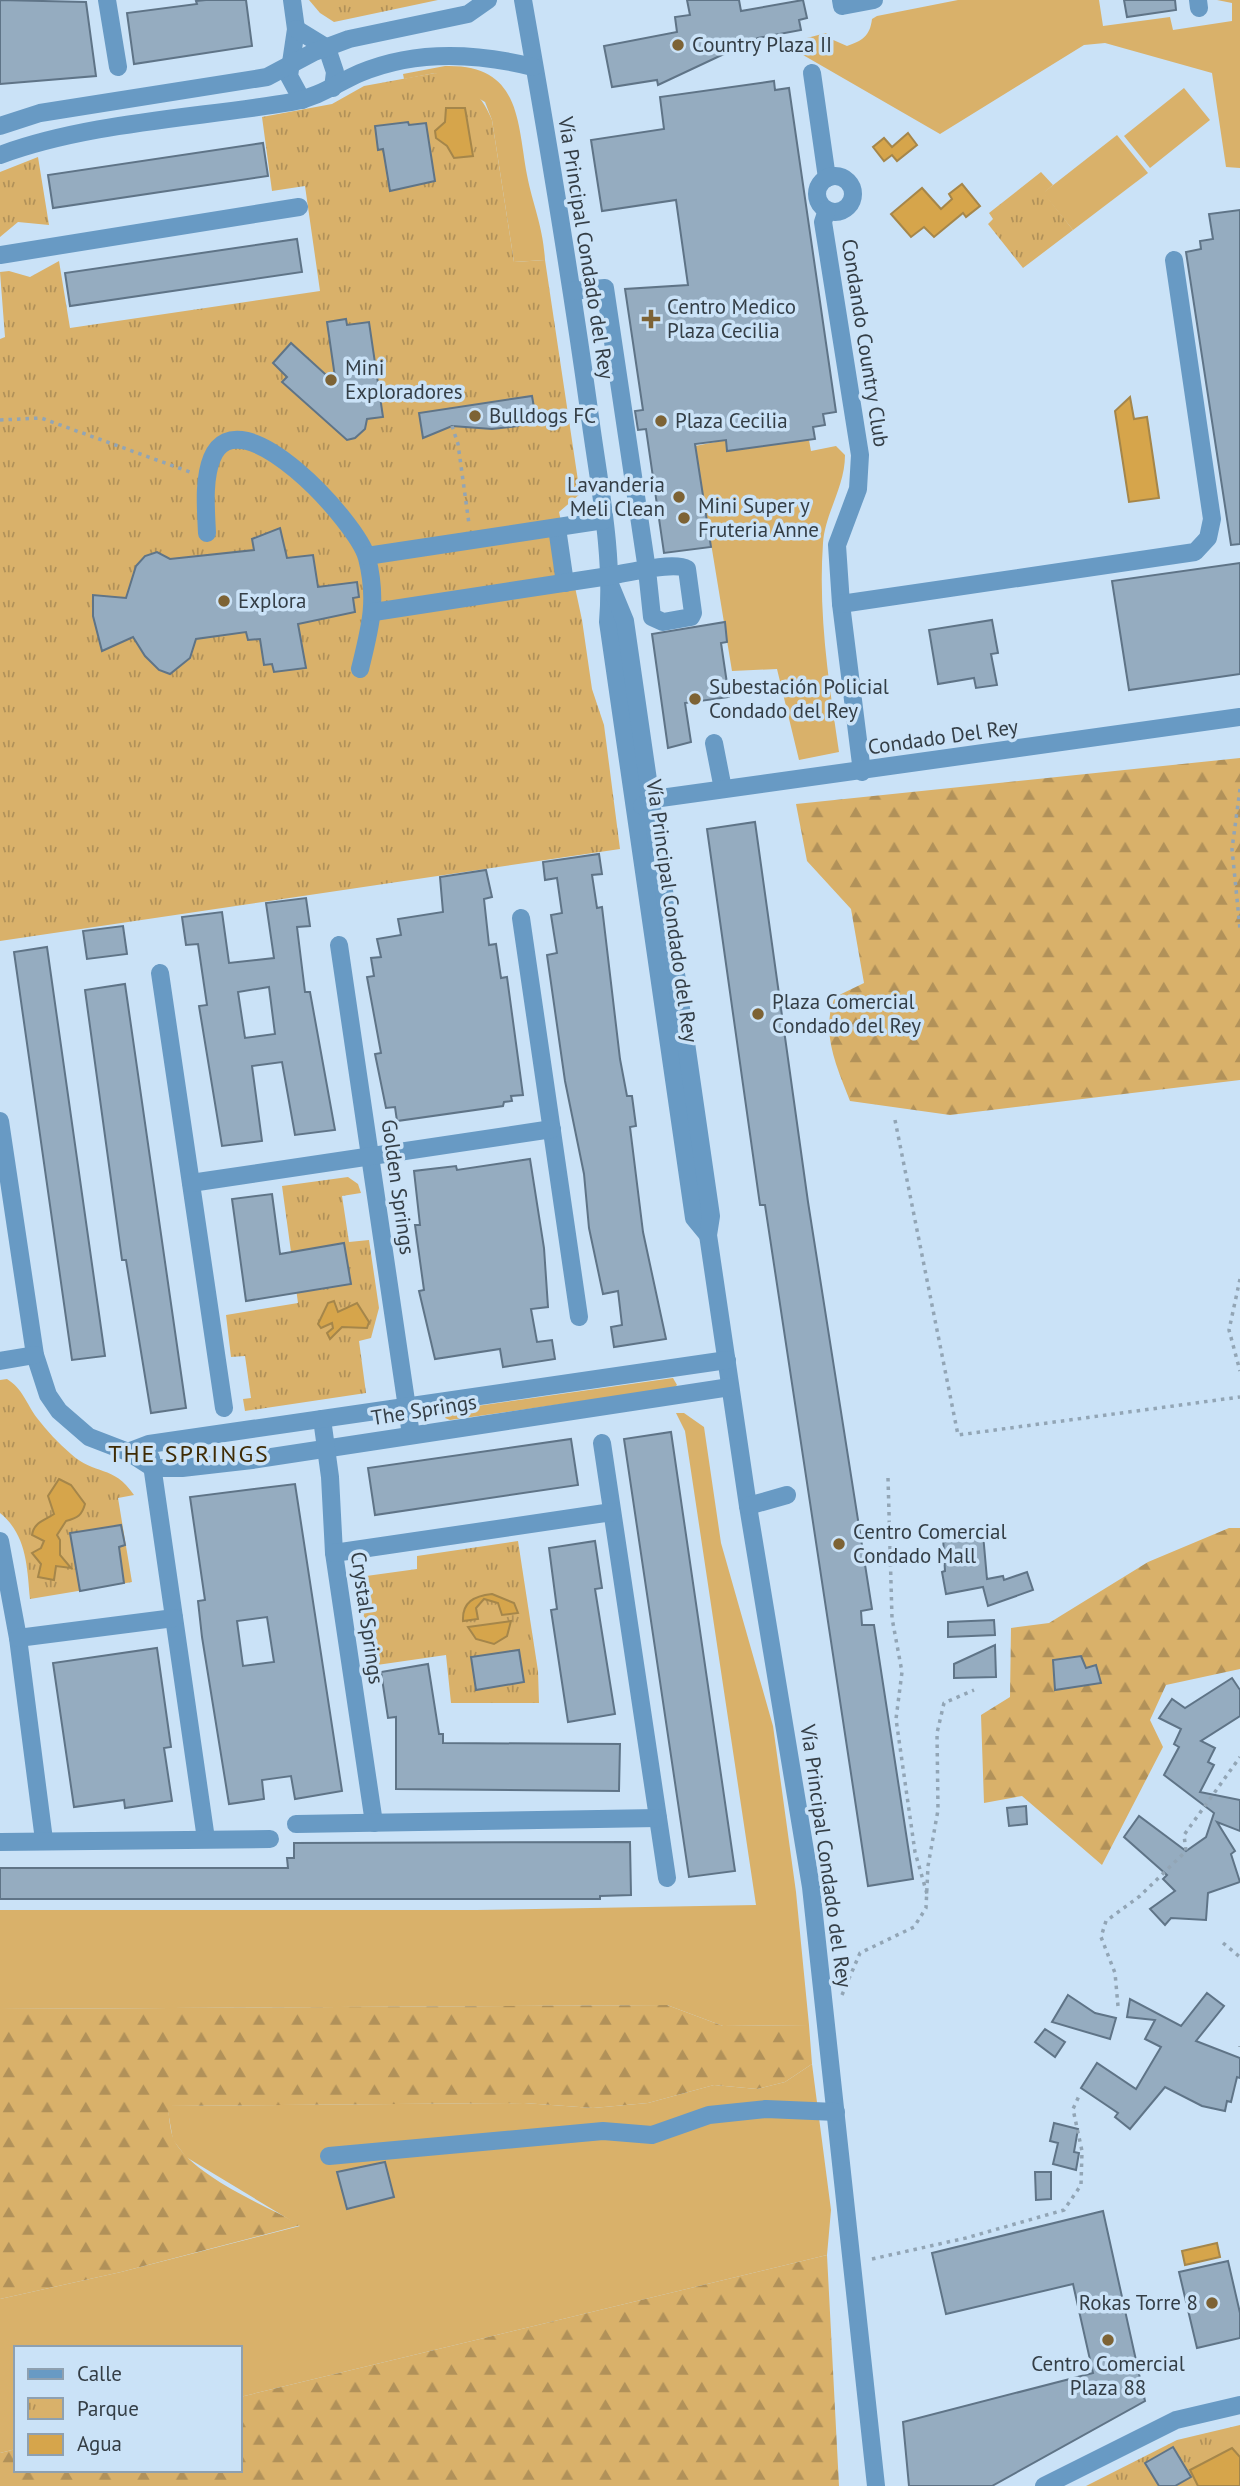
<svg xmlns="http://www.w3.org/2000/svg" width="1240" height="2486" viewBox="0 0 1240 2486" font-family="'PT Sans',sans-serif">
<defs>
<pattern id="forest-firs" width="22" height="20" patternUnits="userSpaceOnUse" patternTransform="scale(1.75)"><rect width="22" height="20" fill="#d9b16a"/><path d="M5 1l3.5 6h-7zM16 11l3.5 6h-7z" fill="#b19159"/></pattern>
<pattern id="park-tufts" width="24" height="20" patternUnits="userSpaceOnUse" patternTransform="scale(1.75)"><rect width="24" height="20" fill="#d9b16a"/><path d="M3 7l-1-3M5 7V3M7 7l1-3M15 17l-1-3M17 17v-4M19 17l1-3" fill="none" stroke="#b19159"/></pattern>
</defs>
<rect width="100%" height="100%" fill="#cae2f7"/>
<!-- grass -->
<g fill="#d9b16a">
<path d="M958 0H1099L1103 26 1170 17 1173 30 1232 21V3L1217 0H1240V168L1226 167 1212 73 1105 43 1084 45 940 134 784 44 826 33 831 39 847 46C862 41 870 36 872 19L877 16Z"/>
<path d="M445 66C520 64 517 119 527 175 533 206 543 226 545 260L514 262 492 120 485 102 435 73 404 79 403 74Z"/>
<path d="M1184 88 1210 120 1150 168 1124 136Z"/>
<path d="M1117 135 1148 173 1073 230 1043 193Z"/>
<path d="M726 440 728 451 809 440 811 451 836 446 845 455C845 487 825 513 823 543 818 614 829 683 839 752L799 760 777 669 732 671 695 446Z"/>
<path d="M673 1378 677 1385 674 1388 450 1420 445 1418V1413L449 1410Z"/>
<path d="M676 1413H684L704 1427 721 1543 773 1726 796 1892 809 2025 723 2026 667 2005 0 2009V1910H476L756 1905 685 1431Z"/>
<path d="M812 2064 831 2210 827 2255 240 2397V2348H16V2449L0 2453V2299L121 2272 300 2226 186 2157 173 2140 167 2106 524 2103 593 2108 648 2103 714 2085 757 2089 785 2082Z"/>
</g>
<!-- forest -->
<g fill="url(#forest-firs)">
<path d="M1240 758V1080L950 1115 850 1101C837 1067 820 1032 835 997L864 983 851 909 807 861 796 804Z"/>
<path d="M1229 1528H1240V1669L1166 1685 1150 1720 1163 1747 1102 1865 1022 1796 984 1803 981 1715 1010 1697 1011 1628 1049 1623 1148 1562Z"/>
<path d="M667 2005 723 2026 809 2025 812 2064 785 2082 757 2089 714 2085 648 2103 593 2108 524 2103 168 2106C169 2116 170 2133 175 2142 197 2178 264 2205 301 2225L121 2272 0 2299V2009Z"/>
<path d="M827 2255 839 2486H0V2453L16 2449V2470H240V2397Z"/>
</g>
<!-- park -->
<g fill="url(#park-tufts)">
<path d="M309 0H438L334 22 320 13Z"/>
<path d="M435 73C465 81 480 91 492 120L514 262 545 260 580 494 559 512 582 620 592 689 604 725 620 849 0 941V339L5 337 0 272 9 271 30 277 59 261 70 328 320 291 305 186 272 191 262 117 332 104 364 86Z"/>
<path d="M38 157 49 225 18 222 0 237V172Z"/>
<path d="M1041 172 1053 185 1044 193 1073 230 1023 268 988 224 993 219 989 213Z"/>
<path d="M348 1177 358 1184 361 1193 342 1196 349 1242 369 1240 379 1308 371 1338 359 1341 366 1393 245 1411 243 1399 251 1398 245 1356 231 1357 226 1315 298 1303 282 1186Z"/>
<path d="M7 1379C23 1389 26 1403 37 1418 47 1431 58 1443 71 1454 95 1476 113 1464 134 1495L118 1498 132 1582 30 1599C27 1567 27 1535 0 1513V1380Z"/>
<path d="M518 1541 538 1671 539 1703H451L446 1655 370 1666 359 1577 417 1569V1556Z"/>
<path d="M1240 2425V2486H1086L1177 2440Z"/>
</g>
<!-- water -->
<g fill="#d6a54b" stroke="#a5864a" stroke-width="2">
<path d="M446 108H465L473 156 454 158 447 146 436 138 435 131 445 122Z"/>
<path d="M908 133 917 145 897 161 892 155 884 161 873 147 884 138 892 147Z"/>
<path d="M962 184 980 206 966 217 963 213 934 237 924 227 911 237 891 214 922 188 941 209 952 199 949 194Z"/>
<path d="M1130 397 1134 419 1147 417 1159 498 1129 502 1115 411Z"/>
<path d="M334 1301 338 1312 357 1303 369 1322 367 1328 342 1327 330 1339 327 1333 333 1328 332 1323 321 1328 318 1324 328 1303Z"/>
<path d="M59 1479 71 1485 85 1504C82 1515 78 1518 66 1521L57 1535 60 1540V1555L71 1568 56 1566 54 1580 38 1577 41 1564 32 1553 41 1548 44 1541 32 1535C34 1522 44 1521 54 1514L48 1496Z"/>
<path d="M492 1594 514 1603 518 1613 502 1615 498 1603 484 1599 476 1608 478 1619 463 1621C462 1602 474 1596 492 1594Z"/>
<path d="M511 1621 507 1636 494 1644 476 1639 468 1627Z"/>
<path d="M1217 2243 1220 2257 1185 2265 1182 2251Z"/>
<path d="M1232 2448 1240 2457V2486H1198L1190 2470Z"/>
</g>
<!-- building -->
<g fill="#95acc0" stroke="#5f7487" stroke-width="2" fill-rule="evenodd">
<path d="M0 0 86 2 96 76 0 84Z"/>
<path d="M206 0H246L252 46 134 64 127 13 197 4 196 1Z"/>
<path d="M687 0H739L741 11 803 0 807 18 799 20 801 30 758 38 658 85 657 80 612 87 604 46 677 32 675 17 690 15Z"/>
<path d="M1124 0H1175L1176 10 1127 17Z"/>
<path d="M774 81 775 90 789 88 836 412 823 414 825 425 813 427 815 439 727 451 726 440 695 444 711 547 664 553 646 429 638 430 635 411 643 410 625 289 688 285 676 200 602 211 591 140 664 129 660 97Z"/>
<path d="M408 122 409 125 426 123 435 181 390 191 383 149 378 150 375 126Z"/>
<path d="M263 143 268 176 53 208 48 175Z"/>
<path d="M1240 210V544L1231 545 1186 252 1201 249 1200 241 1213 239 1209 214Z"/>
<path d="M297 239 302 272 70 306 65 273Z"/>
<path d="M346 319 347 325 369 322 383 417 367 419 365 429 355 438 347 440 282 382 287 377 273 363 291 343 336 384 327 322Z"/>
<path d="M532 396 535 413 518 426 492 429 452 426 423 438 419 413Z"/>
<path d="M280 528 287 558 313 555 318 587 357 582 359 597 353 598 355 612 298 624 306 668 274 672 272 664 264 665 260 639 248 640 246 632 196 639 190 658 170 674 159 670 145 656 133 637 102 651 93 616V595L126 598 136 566 145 556 157 552 170 559 254 550 252 539Z"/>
<path d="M1240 563V674L1129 690 1112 581Z"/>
<path d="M992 620 998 653 991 654 997 685 976 688 974 678 938 684 929 630Z"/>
<path d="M725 622 727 642 721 643 729 697 685 703 691 742 668 748 652 634Z"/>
<path d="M755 822 808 1202 872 1609 861 1611 862 1625H874L913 1879 868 1886 765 1205H760L707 829Z"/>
<path d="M599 854 602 874 592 875 597 908 602 907 620 1059 627 1096H632L636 1126 630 1127 643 1232 666 1339 614 1347 611 1327 622 1325 618 1291 603 1294 589 1228 584 1174 565 1081 547 955 557 953 551 915 562 913 557 878 545 880 543 862Z"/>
<path d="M486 870 492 897 484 899 489 945 496 944 501 978 507 977 523 1095 511 1096 512 1101 504 1102 503 1106 397 1121 395 1107 386 1108 375 1054 381 1053 367 977 374 976 371 958 381 957 377 939 401 935 398 919 443 912 440 877Z"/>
<path d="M306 898 310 926 297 927 305 992H310L335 1130 295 1135 282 1062 252 1066 262 1141 222 1146 199 1006 207 1005 198 944 186 945 182 917 222 912 229 963 274 958 266 903ZM269 987 275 1034 245 1038 238 992Z"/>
<path d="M123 926 127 954 87 959 83 931Z"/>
<path d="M47 947 105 1356 72 1360 14 952Z"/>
<path d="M125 984 186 1408 151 1413 126 1260H122L85 990Z"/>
<path d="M530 1159 544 1248 548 1307 531 1309 537 1342 552 1340 555 1359 503 1367 500 1349 435 1359 419 1291 424 1290 415 1225H420L414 1171 456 1166 457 1170Z"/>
<path d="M272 1194 280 1254 344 1243 351 1284 246 1301 232 1199Z"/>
<path d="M671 1432 735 1871 689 1877 624 1439Z"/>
<path d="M571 1439 578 1485 375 1515 368 1468Z"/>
<path d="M295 1484 342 1791 295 1799 291 1776 262 1780 264 1799 229 1804 202 1637 198 1601 205 1600 190 1497ZM267 1617 274 1662 243 1666 237 1621Z"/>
<path d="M121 1525 125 1545 119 1547 124 1583 80 1591 70 1533Z"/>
<path d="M983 1534 987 1579 1003 1576 1004 1580 1027 1572 1033 1590 988 1606 983 1587 946 1594 942 1572 945 1571 943 1537Z"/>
<path d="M595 1541 602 1588 595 1589 615 1714 568 1722 551 1610 557 1609 549 1548Z"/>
<path d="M994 1620 995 1635 948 1637V1622Z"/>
<path d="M995 1645 996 1677 954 1678V1664Z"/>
<path d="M157 1648 171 1747 164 1748 172 1801 125 1808 124 1800 74 1807 53 1663Z"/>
<path d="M519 1650 524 1682 476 1690 471 1657Z"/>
<path d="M1081 1656 1086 1668 1096 1665 1101 1683 1055 1690 1053 1660Z"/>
<path d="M428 1664 439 1734H443V1743L620 1744 619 1791 396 1789V1717L388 1718 381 1672Z"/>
<path d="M1232 1678 1240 1690V1716L1201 1741 1215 1748 1208 1762 1214 1765 1200 1792 1240 1800V1831L1217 1822 1235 1851 1231 1854 1240 1882 1208 1893 1206 1920 1171 1918 1165 1925 1150 1909 1175 1891 1163 1879 1167 1875 1124 1837 1139 1816 1186 1851 1206 1837 1214 1813 1164 1775 1179 1747 1174 1744 1181 1729 1159 1718 1172 1699 1185 1708Z"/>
<path d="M1026 1806 1027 1824 1009 1826 1007 1808Z"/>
<path d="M630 1842 631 1895 600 1896V1899H0V1868H288L287 1858H294V1843Z"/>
<path d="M1207 1993 1224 2006 1196 2041 1240 2058V2078L1237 2077 1231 2102 1227 2101 1225 2111 1202 2106 1165 2087 1130 2129 1115 2117 1118 2113 1081 2088 1097 2063 1136 2089 1161 2047 1145 2039 1155 2020 1127 2017 1130 1999 1181 2026Z"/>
<path d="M1068 1995 1095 2013 1116 2018 1110 2039 1052 2022Z"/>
<path d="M1045 2029 1065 2042 1055 2057 1035 2042Z"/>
<path d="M1054 2123 1078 2129 1074 2152 1079 2153 1076 2170 1053 2164 1058 2143 1050 2141Z"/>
<path d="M385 2162 394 2197 347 2209 337 2172Z"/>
<path d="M1035 2172H1051V2199L1036 2200Z"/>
<path d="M1103 2211 1145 2401 992 2486H909L903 2422 1093 2373 1073 2284 946 2314 932 2253Z"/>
<path d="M1228 2261 1240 2313V2338L1197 2348 1179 2272Z"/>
<path d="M1173 2447 1191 2477 1175 2486H1159L1145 2463Z"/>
</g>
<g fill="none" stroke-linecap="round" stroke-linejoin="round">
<!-- path -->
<g stroke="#92a5b5" stroke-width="3.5" stroke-dasharray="3.5 5" stroke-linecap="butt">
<path d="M0 420 41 418 190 472"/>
<path d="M452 426 458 444 469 524"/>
<path d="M1240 789 1232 849 1240 929"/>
<path d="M895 1120 958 1435 1240 1397"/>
<path d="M1240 1279 1229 1330 1240 1371"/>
<path d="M888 1478 892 1618 902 1672 896 1719 915 1852 927 1894"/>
<path d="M1223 1943 1240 1957"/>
<path d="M842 1995 860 1953 914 1927 926 1908 928 1866 938 1810 937 1733 944 1703 974 1690"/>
<path d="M1118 2006 1115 1973 1101 1937 1106 1921 1140 1896 1186 1851 1184 1835 1240 1757"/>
<path d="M1240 2047V2046"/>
<path d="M872 2259 966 2238 1064 2210 1081 2185 1082 2151 1073 2109 1079 2096"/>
</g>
<!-- minor -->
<g stroke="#689ac4" stroke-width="18">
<path d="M107 0 118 67"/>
<path d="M292 0 296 29 289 76 302 100"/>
<path d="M523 0C547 136 570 273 589 410 598 480 614 552 608 622L694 1218 708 1235"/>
<path d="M841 0 842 6 874 0"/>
<path d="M1198 0 1199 8"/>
<path d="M296 29 327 48 335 72 333 88"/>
<path d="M812 73 827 178"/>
<path d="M0 126 40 113 267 77 314 52 349 39 468 14 488 0"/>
<path d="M0 155C89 122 198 118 292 102 319 97 337 83 360 73 415 50 477 53 533 67"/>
<circle cx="835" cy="194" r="18"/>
<path d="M827 210 823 222 860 455 858 489 837 545 841 604 862 772"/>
<path d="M0 255 299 207"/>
<path d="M557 528 565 583"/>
<path d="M207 533C206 510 203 480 212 458 239 392 358 523 367 558 378 601 370 628 360 669"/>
<path d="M367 556 604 520"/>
<path d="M611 587 625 621 711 1216 708 1235 748 1506 811 1887 876 2486"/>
<path d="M841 604 1195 552 1208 538 1212 519 1174 260"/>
<path d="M374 612 609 576C627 573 674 561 687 569L693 613 691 617 663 622 652 617 647 570 605 288 572 291"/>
<path d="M714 743 723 789"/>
<path d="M642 806 653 799 668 797 1240 717"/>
<path d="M521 918 579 1317"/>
<path d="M339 945 411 1435"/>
<path d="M160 973 224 1408"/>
<path d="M0 1121 35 1355 48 1395 59 1411 89 1437 128 1452 153 1468H182L252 1460 730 1387"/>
<path d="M191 1183 552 1129"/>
<path d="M0 1361 35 1355"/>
<path d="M322 1419 330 1477 334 1553 374 1823"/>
<path d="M602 1443 667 1878"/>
<path d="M128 1452 149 1444 727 1360"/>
<path d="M151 1458 206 1839"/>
<path d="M748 1506 787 1495"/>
<path d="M0 1541 18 1638 44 1840"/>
<path d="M334 1553 612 1512"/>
<path d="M18 1638 174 1618"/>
<path d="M296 1824 658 1818"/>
<path d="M0 1842 270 1839"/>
<path d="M329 2156 603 2131 652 2135 709 2115 766 2109 836 2112"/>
<path d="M1044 2486 1176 2420 1240 2405"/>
</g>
</g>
<!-- markers -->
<g fill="#7d6335" stroke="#cae2f7" stroke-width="2.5">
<circle cx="678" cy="45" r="7"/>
<path d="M647.5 308.5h7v7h7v7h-7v7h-7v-7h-7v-7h7z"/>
<circle cx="331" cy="380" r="7"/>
<circle cx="475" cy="416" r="7"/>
<circle cx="661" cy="421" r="7"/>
<circle cx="679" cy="497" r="7"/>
<circle cx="684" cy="518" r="7"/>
<circle cx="224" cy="601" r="7"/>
<circle cx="695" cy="699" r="7"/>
<circle cx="758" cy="1014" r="7"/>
<circle cx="839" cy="1544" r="7"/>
<circle cx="1212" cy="2303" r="7"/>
<circle cx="1108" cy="2340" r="7"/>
</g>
<g text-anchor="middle" stroke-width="7" stroke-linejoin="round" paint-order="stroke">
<!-- poi labels -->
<g font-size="21" fill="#343e46" stroke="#cae2f7" text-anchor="start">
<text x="692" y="52">Country Plaza II</text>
<text x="667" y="314">Centro Medico<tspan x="667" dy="24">Plaza Cecilia</tspan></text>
<text x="345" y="375">Mini<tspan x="345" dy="24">Exploradores</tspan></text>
<text x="489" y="423">Bulldogs FC</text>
<text x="675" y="428">Plaza Cecilia</text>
<text x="665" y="492" text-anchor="end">Lavanderia<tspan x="665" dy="24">Meli Clean</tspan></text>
<text x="698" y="513">Mini Super y<tspan x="698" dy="24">Fruteria Anne</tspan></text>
<text x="238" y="608">Explora</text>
<text x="709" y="694">Subestación Policial<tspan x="709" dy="24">Condado del Rey</tspan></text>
<text x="772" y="1009">Plaza Comercial<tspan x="772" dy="24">Condado del Rey</tspan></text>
<text x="853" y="1539">Centro Comercial<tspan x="853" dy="24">Condado Mall</tspan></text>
<text x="1198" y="2310" text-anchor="end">Rokas Torre 8</text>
<text x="1108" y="2371" text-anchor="middle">Centro Comercial<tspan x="1108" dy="24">Plaza 88</tspan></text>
</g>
<!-- street labels -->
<g font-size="21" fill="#343e46" stroke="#cae2f7">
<text transform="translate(586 248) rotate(81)" y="7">Vía Principal Condado del Rey</text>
<text transform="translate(865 343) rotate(81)" y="7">Condando Country Club</text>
<text transform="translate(943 737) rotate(-8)" y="7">Condado Del Rey</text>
<text transform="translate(672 911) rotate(82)" y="7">Vía Principal Condado del Rey</text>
<text transform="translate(398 1187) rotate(82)" y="7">Golden Springs</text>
<text transform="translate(424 1410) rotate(-9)" y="7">The Springs</text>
<text transform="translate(367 1618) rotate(82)" y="7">Crystal Springs</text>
<text transform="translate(826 1856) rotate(82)" y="7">Vía Principal Condado del Rey</text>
</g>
<!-- quarter labels -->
<g font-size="24" letter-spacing="2" fill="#3f2b04" stroke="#cae2f7">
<text x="189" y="1462">THE SPRINGS</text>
</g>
</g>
<!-- legend -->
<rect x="14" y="2346" width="228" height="126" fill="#cae2f7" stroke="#8ea0b0" stroke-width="2"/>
<rect x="28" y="2369" width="35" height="10" fill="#689ac4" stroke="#8ea0b0" stroke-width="2"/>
<text x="77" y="2381" font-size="21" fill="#343e46">Calle</text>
<rect x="28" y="2398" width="35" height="21" fill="url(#park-tufts)" stroke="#8ea0b0" stroke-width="2"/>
<text x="77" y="2416" font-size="21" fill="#343e46">Parque</text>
<rect x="28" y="2434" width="35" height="21" fill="#d6a54b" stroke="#8ea0b0" stroke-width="2"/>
<text x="77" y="2451" font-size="21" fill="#343e46">Agua</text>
</svg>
